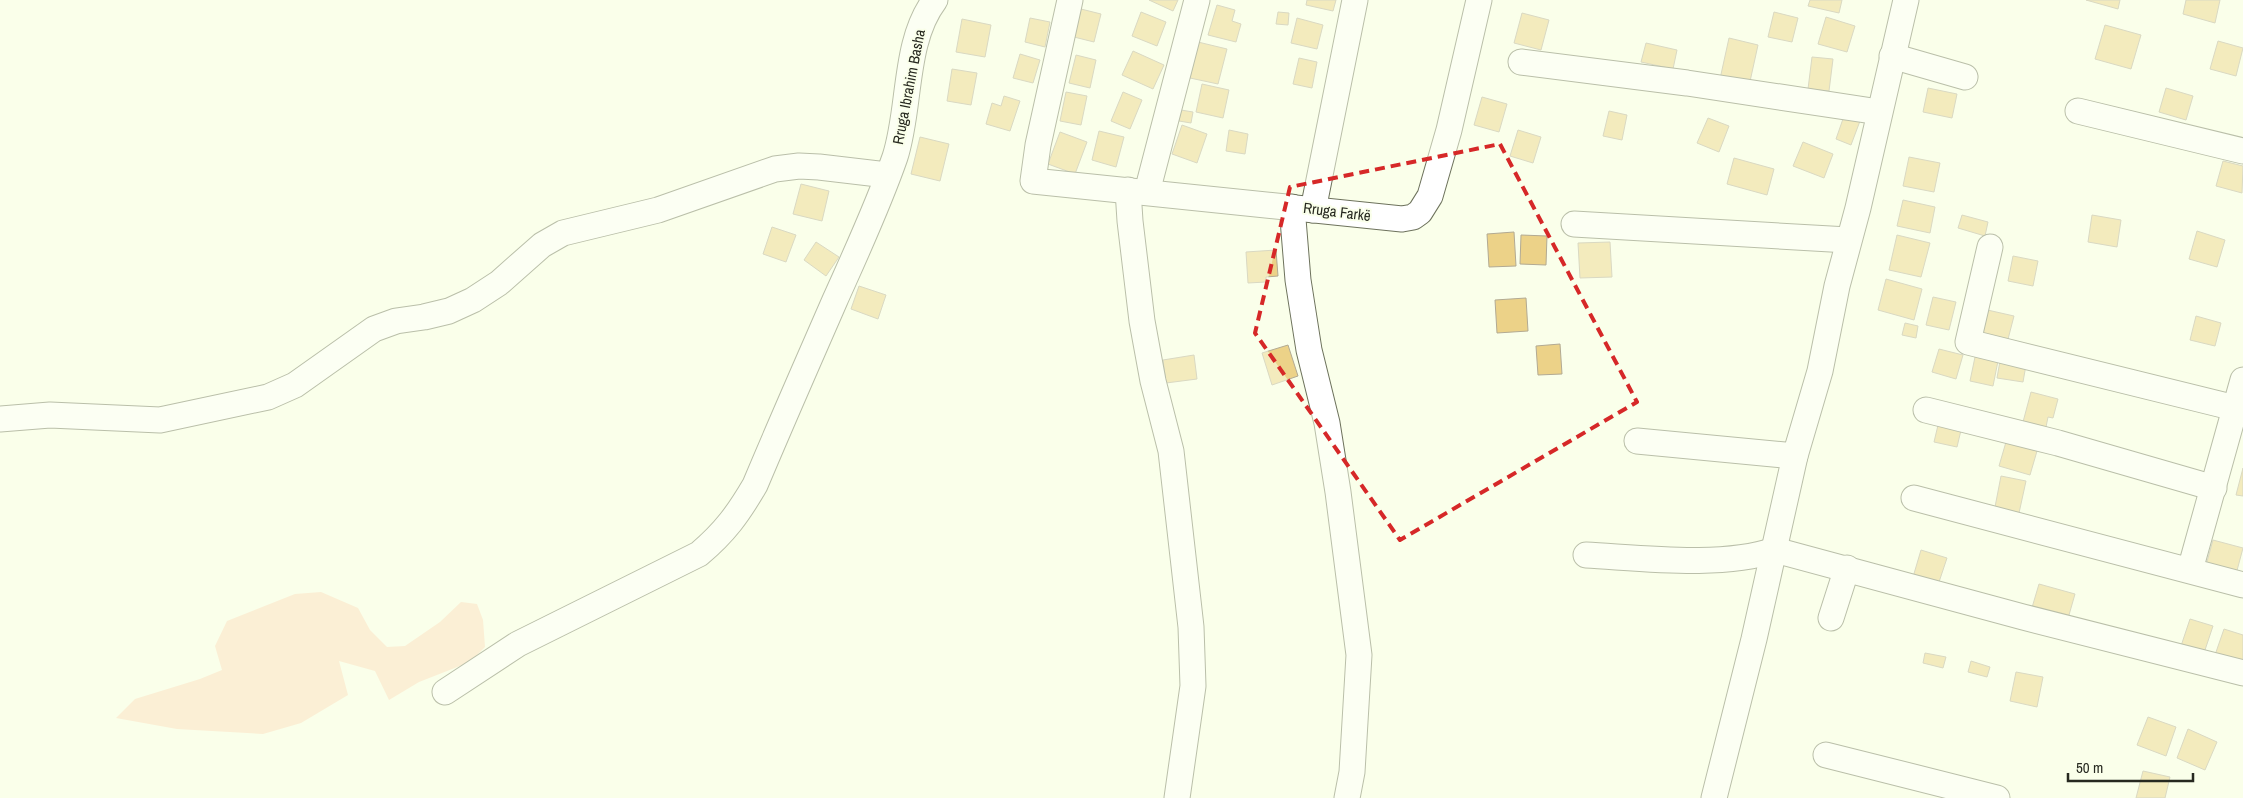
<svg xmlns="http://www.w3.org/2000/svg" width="2243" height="798" viewBox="0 0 2243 798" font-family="'Archivo Narrow',sans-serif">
<rect width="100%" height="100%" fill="#faffea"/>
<!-- green -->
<path fill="#fddbbd" d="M321 592 358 608 370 630 387 647 405 646 440 622 461 602 477 604 483 620 485 647 470 662 419 682 389 700 375 671 339 661 348 695 301 723 263 734 177 729 116 718 135 699 200 679 222 670 215 646 227 621 295 594Z"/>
<!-- building -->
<g fill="#ecd288" stroke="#b2aa93">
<path d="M1149 0H1178L1173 11Z"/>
<path d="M1307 0H1336L1333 11 1306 5Z"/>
<path d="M1810 0H1842L1839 13 1808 6Z"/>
<path d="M2086 0H2120L2118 9Z"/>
<path d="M2186 0H2220L2215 23 2183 14Z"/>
<path d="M1217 5 1235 10 1232 21 1241 24 1236 42 1208 35Z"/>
<path d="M1081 9 1101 14 1094 42 1074 37Z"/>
<path d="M1141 12 1166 22 1157 46 1132 36Z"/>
<path d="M1278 12 1289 13 1288 25 1276 24Z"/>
<path d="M1774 12 1798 18 1792 42 1768 37Z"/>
<path d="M1522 13 1549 20 1541 50 1514 43Z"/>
<path d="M1826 17 1855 26 1847 52 1818 44Z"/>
<path d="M1030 18 1050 22 1045 47 1025 42Z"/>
<path d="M1297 18 1323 25 1317 49 1291 43Z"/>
<path d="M962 19 991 25 985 57 956 52Z"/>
<path d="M2105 25 2141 35 2131 69 2095 59Z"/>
<path d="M1729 38 1758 45 1749 86 1720 79Z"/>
<path d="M2218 41 2243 48 2236 76 2210 69Z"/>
<path d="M1198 42 1227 49 1218 84 1190 78Z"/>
<path d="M1646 43 1677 50 1673 69 1641 62Z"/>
<path d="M1133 51 1164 65 1153 89 1122 75Z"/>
<path d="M1020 54 1040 60 1033 83 1013 78Z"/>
<path d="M1076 55 1096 60 1090 88 1069 83Z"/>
<path d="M1812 57 1833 59 1829 91 1808 89Z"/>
<path d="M1299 58 1317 62 1312 88 1293 84Z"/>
<path d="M952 69 977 73 971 105 947 101Z"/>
<path d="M1202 84 1229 90 1223 118 1196 112Z"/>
<path d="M1928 88 1957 94 1952 118 1923 112Z"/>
<path d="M2166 88 2193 96 2186 120 2159 112Z"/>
<path d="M1066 92 1087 96 1081 125 1060 121Z"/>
<path d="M1123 92 1142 100 1130 129 1111 121Z"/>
<path d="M1004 96 1020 101 1010 131 986 124 992 103 1001 106Z"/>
<path d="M1482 97 1507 104 1499 132 1474 125Z"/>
<path d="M1181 110 1193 112 1191 123 1179 121Z"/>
<path d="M1609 111 1627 115 1622 140 1603 136Z"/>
<path d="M1844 116 1860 121 1851 145 1836 139Z"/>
<path d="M1708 118 1729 126 1719 152 1697 143Z"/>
<path d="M1182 125 1207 134 1197 163 1172 154Z"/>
<path d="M1229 130 1248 134 1245 154 1226 151Z"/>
<path d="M1518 130 1541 137 1533 163 1510 156Z"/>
<path d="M1099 131 1124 137 1116 167 1092 160Z"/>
<path d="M1060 132 1087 142 1075 174 1048 164Z"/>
<path d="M920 137 949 144 940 181 911 174Z"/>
<path d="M1803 142 1833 154 1824 178 1793 166Z"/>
<path d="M1909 157 1940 163 1934 192 1903 186Z"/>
<path d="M1734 158 1774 169 1767 195 1727 184Z"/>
<path d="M2223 161 2243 166 2242 193 2216 186Z"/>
<path d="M801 184 829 191 822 221 793 214Z"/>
<path d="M1903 200 1935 207 1930 233 1897 226Z"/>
<path d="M1962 215 1988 222 1985 236 1958 228Z"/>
<path d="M2092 215 2121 220 2117 247 2088 242Z"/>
<path d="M772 227 796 235 786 262 763 254Z"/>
<path d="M2197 231 2225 240 2217 267 2189 259Z"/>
<path d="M1514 232 1516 266 1489 267 1487 234Z"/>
<path d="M1521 235 1547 236 1546 265 1520 264Z"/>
<path d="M1897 235 1930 243 1921 277 1889 270Z"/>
<path d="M816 242 839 257 826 276 804 260Z"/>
<path d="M1610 242 1612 277 1580 278 1578 243Z"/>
<path d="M1276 250 1278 276 1266 277V282L1248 283 1246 252Z"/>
<path d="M2013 256 2038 261 2033 286 2008 281Z"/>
<path d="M1886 279 1922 289 1914 320 1878 310Z"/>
<path d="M859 286 886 295 878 319 851 309Z"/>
<path d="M1933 297 1956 302 1949 330 1926 325Z"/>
<path d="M1526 298 1528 331 1497 333 1495 300Z"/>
<path d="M1983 309 2014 316 2007 343 1976 335Z"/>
<path d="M2196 316 2221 323 2215 346 2190 340Z"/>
<path d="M1905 323 1918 326 1916 338 1902 335Z"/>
<path d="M1560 344 1562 374 1538 375 1536 346Z"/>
<path d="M1288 345 1298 376 1272 385 1262 353Z"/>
<path d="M1939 349 1963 355 1956 379 1932 372Z"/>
<path d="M1194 355 1197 379 1166 383 1163 360Z"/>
<path d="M1975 357 1998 361 1993 386 1970 381Z"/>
<path d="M2000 361 2026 365 2023 382 1997 378Z"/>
<path d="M2031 392 2058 399 2053 418 2048 417 2046 427 2023 422Z"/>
<path d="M1939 421 1962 426 1957 447 1934 442Z"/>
<path d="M2006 442 2037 451 2030 475 1999 466Z"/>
<path d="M2243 468V496L2236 495Z"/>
<path d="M2001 476 2026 481 2019 513 1995 507Z"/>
<path d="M2213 540 2243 548 2235 578 2205 569Z"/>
<path d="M1921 550 1947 558 1938 585 1913 577Z"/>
<path d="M2039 584 2075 594 2067 622 2031 611Z"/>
<path d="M2190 619 2213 626 2204 653 2181 646Z"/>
<path d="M2224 629 2243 635V664L2215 655Z"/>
<path d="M1925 653 1946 657 1943 668 1923 663Z"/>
<path d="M1971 661 1990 667 1987 677 1968 672Z"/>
<path d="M2016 672 2043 677 2037 707 2010 701Z"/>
<path d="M2148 717 2176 727 2166 756 2137 745Z"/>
<path d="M2188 729 2217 742 2205 770 2177 758Z"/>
<path d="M2143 771 2170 777 2165 798H2136Z"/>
</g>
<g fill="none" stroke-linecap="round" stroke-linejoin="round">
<!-- minor casing -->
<g stroke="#6d725c" stroke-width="27">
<g id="minor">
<path d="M1070 0 1038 145 1033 181 1402 219 1413 217 1420 212 1430 196 1449 130 1479 0"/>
<path d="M1892 56 1965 77"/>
<path d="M1521 62 1687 83 1879 112"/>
<path d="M2078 111 2243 151"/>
<path d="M1128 190 1130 221 1142 321 1153 381 1171 451 1191 627 1193 686 1177 798"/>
<path d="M1147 192 1197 0"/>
<path d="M1292 207 1298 280 1309 350 1327 423 1338 492 1359 655 1352 772 1347 798"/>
<path d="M1313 210 1355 0"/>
<path d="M1574 224 1848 240"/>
<path d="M1990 247 1968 342 2243 410"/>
<path d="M1926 410 2058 443 2214 488"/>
<path d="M0 419 50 415 160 420 268 397 295 385 374 329 396 321 424 317 449 311 473 300 499 283 542 245 563 233 658 210 775 169 799 166 819 167 887 175"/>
<path d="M1637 441 1795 456"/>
<path d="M1914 498 2243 585"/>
<path d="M1586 555C1642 558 1722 568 1775 550L2023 617 2243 673"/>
<path d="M2190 570 2243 380"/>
<path d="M1831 618 1847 568"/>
<path d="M445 692 518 644 699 554C725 532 738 514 755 485 781 423 808 362 835 300 856 253 878 206 895 157 911 108 903 42 935 0"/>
<path d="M1826 755 1997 798"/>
<path d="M1714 798 1754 639 1795 456 1820 371 1837 286 1858 208 1906 0"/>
</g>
</g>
<!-- minor -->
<use href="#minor" stroke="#fff" stroke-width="25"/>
</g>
<!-- marked area -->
<path d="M0 0H2243V798H0ZM1500 144 1637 402 1400 540 1255 333 1290 187Z" fill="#faffea" fill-opacity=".55" fill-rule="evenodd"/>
<path fill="none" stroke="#d62828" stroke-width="4" stroke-dasharray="10 6" stroke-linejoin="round" d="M1500 144 1637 402 1400 540 1255 333 1290 187Z"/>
<g text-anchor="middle" stroke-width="4" stroke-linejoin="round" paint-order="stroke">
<!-- street labels -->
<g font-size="15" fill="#272920" stroke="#faffea">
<text transform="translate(909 87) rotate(-79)" y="5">Rruga Ibrahim Basha</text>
<text transform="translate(1337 212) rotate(7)" y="5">Rruga Farkë</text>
</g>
</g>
<!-- scale -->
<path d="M2068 773v8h125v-8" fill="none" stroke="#272920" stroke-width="2.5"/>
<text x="2076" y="773" font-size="15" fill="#272920" stroke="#faffea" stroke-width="4" paint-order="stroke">50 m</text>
</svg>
